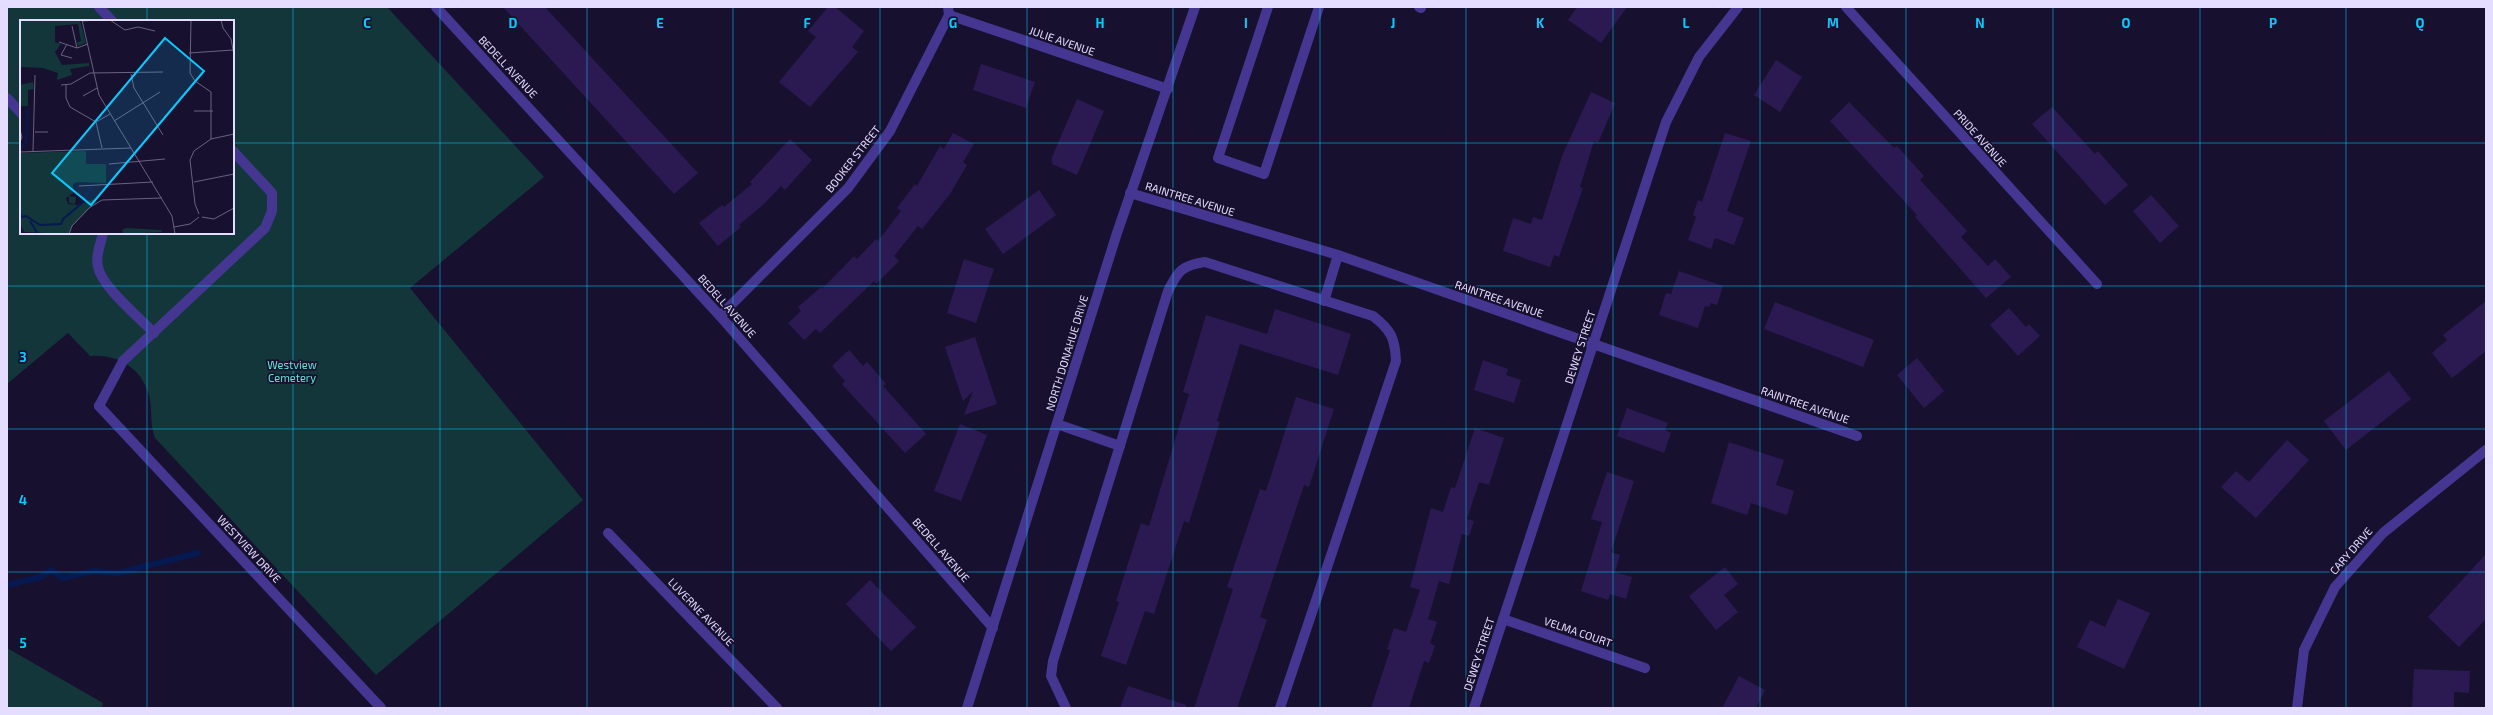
<svg xmlns="http://www.w3.org/2000/svg" width="2493" height="715" viewBox="0 0 2493 715" font-family="'Exo 2',sans-serif">
<rect width="100%" height="100%" fill="#18102f"/>
<!-- green -->
<g fill="#123639" fill-rule="evenodd">
<path d="M7 7H387L544 177 410 288 583 500 376 675 155 438C149 422 153 411 149 395 141 367 117 354 90 356L68 333 7 384ZM21 21H233V233H21Z"/>
<path d="M7 648 103 703 102 708H7Z"/>
</g>
<g fill="none" stroke-linecap="round" stroke-linejoin="round">
<!-- stream -->
<path stroke="#061951" stroke-width="6" d="M7 585 41 577 51 570 63 578 93 571 118 573 198 553"/>
</g>
<!-- building -->
<g fill="#2b1a51">
<path d="M503 7H545L698 173 674 194Z"/>
<path d="M828 7H835L864 31 852 47 858 52 810 107 779 82 816 37 808 31Z"/>
<path d="M1577 7H1627L1601 43 1568 20Z"/>
<path d="M1776 60 1802 77 1780 112 1754 95Z"/>
<path d="M981 64 1035 82 1026 108 973 90Z"/>
<path d="M1591 92 1615 103 1598 143 1594 141 1580 187 1583 188 1559 257 1554 255 1550 267 1503 251 1513 218 1531 224 1533 217 1542 220 1562 156Z"/>
<path d="M1077 99 1104 111 1077 175 1052 164V157Z"/>
<path d="M1849 102 1894 148 1897 146 1924 176 1920 180 1967 231 1961 237 1988 266 1995 259 2011 277 1986 298 1915 217 1917 215 1830 121Z"/>
<path d="M2052 107 2095 154 2098 151 2128 185 2105 205 2032 124Z"/>
<path d="M953 133 974 144 963 162 967 165 950 194 922 229 918 226 894 256 899 261 876 284 874 281 820 333 816 329 804 340 788 323 801 311 798 307 821 287 822 289 854 256 857 259 876 239 878 241 901 211 897 208 915 184 917 186 940 146 944 149Z"/>
<path d="M1725 133 1751 141 1727 211 1744 218 1734 245 1715 238 1711 249 1688 240 1696 217 1693 215 1698 200 1702 202Z"/>
<path d="M790 139 812 160 785 190 781 186 766 202 739 225 741 227 718 246 699 223 722 205 724 207 752 184 750 182Z"/>
<path d="M1039 190 1056 215 1003 254 985 229Z"/>
<path d="M2151 195 2179 226 2160 243 2133 211Z"/>
<path d="M964 259 994 269 976 323 947 313Z"/>
<path d="M1679 271 1723 286 1717 305 1711 303 1709 307 1705 306 1698 328 1659 315 1666 293 1671 294Z"/>
<path d="M2486 301V351L2452 378 2432 353 2447 340 2443 335Z"/>
<path d="M1775 302 1874 340 1863 367 1764 329Z"/>
<path d="M2009 308 2026 327 2029 324 2040 336 2018 356 1990 325Z"/>
<path d="M1275 309 1351 334 1338 375 1240 344 1217 421 1220 422 1189 523 1184 521 1154 614 1145 611 1126 665 1101 656 1119 602 1116 601 1141 523 1149 526 1189 394 1183 392 1206 315 1267 334Z"/>
<path d="M975 337 997 404 964 415 973 391 963 401 945 347Z"/>
<path d="M849 350 863 366 867 362 886 384 883 386 926 434 905 453 842 384 845 381 832 366Z"/>
<path d="M1917 358 1944 391 1924 408 1897 375Z"/>
<path d="M1483 360 1508 369 1506 375 1521 380 1514 403 1474 390Z"/>
<path d="M2389 371 2411 399 2346 450 2324 421Z"/>
<path d="M1296 397 1334 409 1309 487 1304 485 1260 617 1267 620 1237 708H1194L1233 589 1227 587 1260 489 1266 491Z"/>
<path d="M1627 408 1668 423 1665 430 1671 433 1664 453 1617 436Z"/>
<path d="M960 424 987 435 961 501 934 491Z"/>
<path d="M1475 428 1504 438 1489 485 1479 482 1467 519 1474 521 1469 536 1462 534 1449 584 1439 581 1428 619 1437 622 1430 643 1435 646 1429 663 1424 661 1409 708H1371L1390 650 1387 649 1394 628 1406 632 1420 590 1410 587 1431 508 1443 512 1451 487 1455 488Z"/>
<path d="M2287 440 2309 460 2256 518 2221 487 2236 471 2249 482Z"/>
<path d="M1729 442 1784 460 1776 485 1794 491 1787 515 1751 503 1747 515 1711 503Z"/>
<path d="M1607 472 1634 481 1611 552 1620 555 1615 572 1632 577 1626 599 1610 594 1608 600 1581 591 1602 522 1591 519Z"/>
<path d="M2486 554V619L2459 647 2428 617Z"/>
<path d="M1725 567 1738 584 1724 595 1738 612 1716 630 1689 596Z"/>
<path d="M870 580 916 627 891 651 846 604Z"/>
<path d="M2118 599 2150 613 2124 669 2077 647 2090 620 2105 627Z"/>
<path d="M2414 669 2470 671 2469 693 2454 692V708H2412Z"/>
<path d="M1739 676 1765 690 1756 708H1722Z"/>
<path d="M1128 686 1186 705V708H1120Z"/>
</g>
<g fill="none" stroke-linecap="round" stroke-linejoin="round">
<!-- service -->
<g stroke="#453791" stroke-width="10">
<path d="M99 7 112 21"/>
<path d="M1268 7 1218 158 1264 174 1319 7"/>
<path d="M1419 7 1421 8"/>
<path d="M7 98 21 113"/>
<path d="M103 233C101 243 95 256 98 267 102 287 139 317 154 333"/>
<path d="M1324 301 1338 255"/>
<path d="M99 406 123 361 265 228 272 211V193L233 151"/>
<path d="M1057 424 1120 446"/>
<path d="M1066 708 1051 676 1053 661 1168 291C1178 271 1182 265 1205 262L1373 316C1391 330 1395 338 1396 361L1280 708"/>
</g>
<!-- minor -->
<g stroke="#453791" stroke-width="10">
<path d="M436 7 720 316 993 628"/>
<path d="M1846 7 2097 284"/>
<path d="M949 15 1168 89"/>
<path d="M1130 193 1338 255 1857 436"/>
<path d="M720 316 848 188 890 131 949 15 948 7"/>
<path d="M99 406 381 708"/>
<path d="M608 533 777 708"/>
<path d="M1503 619 1645 668"/>
<path d="M1474 708 1666 122 1699 57 1738 7"/>
<path d="M2297 708 2304 650 2335 587 2383 533 2486 450"/>
</g>
<!-- tertiary -->
<path stroke="#453791" stroke-width="10" d="M967 708 1117 233 1195 7"/>
</g>
<!-- grid -->
<path fill="none" stroke="#09caff" stroke-width="1" stroke-opacity="0.55" d="M147 7V21M293 7V708M440 7V708M587 7V708M733 7V708M880 7V708M1027 7V708M1173 7V708M1320 7V708M1466 7V708M1613 7V708M1760 7V708M1906 7V708M2053 7V708M2200 7V708M2346 7V708M7 143H21M233 143H2486M147 233V708M7 286H2486M7 429H2486M7 572H2486"/>
<g text-anchor="middle" stroke-width="3.5" stroke-linejoin="round" paint-order="stroke">
<!-- street labels -->
<g font-size="11" fill="#e5ddff" stroke="#18102f">
<text transform="translate(1062 41) rotate(19)" y="4">JULIE AVENUE</text>
<text transform="translate(508 67) rotate(47)" y="4">BEDELL AVENUE</text>
<text transform="translate(1980 138) rotate(48)" y="4">PRIDE AVENUE</text>
<text transform="translate(853 159) rotate(-52)" y="4">BOOKER STREET</text>
<text transform="translate(1190 199) rotate(17)" y="4">RAINTREE AVENUE</text>
<text transform="translate(1499 299) rotate(19)" y="4">RAINTREE AVENUE</text>
<text transform="translate(727 306) rotate(48)" y="4">BEDELL AVENUE</text>
<text transform="translate(1580 347) rotate(-72)" y="4">DEWEY STREET</text>
<text transform="translate(1067 353) rotate(-73)" y="4">NORTH DONAHUE DRIVE</text>
<text transform="translate(1805 405) rotate(19)" y="4">RAINTREE AVENUE</text>
<text transform="translate(249 549) rotate(47)" y="4">WESTVIEW DRIVE</text>
<text transform="translate(941 550) rotate(49)" y="4">BEDELL AVENUE</text>
<text transform="translate(2351 551) rotate(-49)" y="4">CARY DRIVE</text>
<text transform="translate(701 612) rotate(46)" y="4">LUVERNE AVENUE</text>
<text transform="translate(1578 632) rotate(19)" y="4">VELMA COURT</text>
<text transform="translate(1479 654) rotate(-72)" y="4">DEWEY STREET</text>
</g>
<!-- park labels -->
<g font-size="11" fill="#5debd7" stroke="#18102f">
<text x="292" y="369">Westview<tspan x="292" dy="13">Cemetery</tspan></text>
</g>
</g>
<!-- overview -->
<g transform="translate(20 20)">
<rect width="214" height="214" fill="#18102f"/>
<path d="M0 0H60L66 23 58 26 57 22 61 21 58 4 35 6V22L41 24 35 32 42 45 69 43V46L50 49 52 55 37 60 38 53 23 48 0 47ZM13 62 14 69 8 70V86H0V65ZM66 131V144H86V163L58 162 53 164V173L49 176 56 177 55 184 49 183V176L46 178 48 184 58 185 75 179 77 181 52 206 49 214 4 212 0 203V133ZM106 208 141 210 142 212 103 214 102 210Z" fill="#123639"/>
<path fill="none" stroke="#061951" stroke-width="2" d="M1 128 6 122 8 88M0 193 2 197 6 196 20 205 41 204 43 199 62 183 71 167M10 201 18 214"/>
<path fill="none" stroke="#6a6282" stroke-width="1" d="M62 0 79 75 152 196 155 214M90 0 105 10 118 7 135 11M171 0 170 53 175 61 191 72V119M201 0 203 8 211 19 214 35M62 1 78 0M52 6 57 28M39 22 57 28 68 24M47 24 41 35 52 38M169 33 213 30M111 54 114 68 143 115M41 65 51 64 70 53 143 52M46 65V78L50 87 76 102 82 128M63 76 77 68M174 91H193M94 101 140 72M76 102 90 94M0 110 2 117 0 122M15 112H28M191 119 214 114M13 131 15 55M0 132 111 128M89 144 145 139M174 162 214 154M59 166 133 162M179 194 175 184 170 140 174 131 191 119M182 197 194 199 214 188M154 207 170 204 179 197M49 214 52 206 69 188 82 180 142 178"/>
<path fill="#09caff" fill-opacity="0.15" stroke="#09caff" stroke-width="2" d="M145 18 184 51 71 185 32 153Z"/>
<rect width="214" height="214" fill="none" stroke="#e5ddff" stroke-width="2"/>
</g>
<g font-size="13" text-anchor="middle" font-weight="bold" fill="#09caff" stroke="#18102f" stroke-width="3.5" stroke-linejoin="round" paint-order="stroke">
<text x="367" y="28">C</text>
<text x="513" y="28">D</text>
<text x="660" y="28">E</text>
<text x="807" y="28">F</text>
<text x="953" y="28">G</text>
<text x="1100" y="28">H</text>
<text x="1246" y="28">I</text>
<text x="1393" y="28">J</text>
<text x="1540" y="28">K</text>
<text x="1686" y="28">L</text>
<text x="1833" y="28">M</text>
<text x="1980" y="28">N</text>
<text x="2126" y="28">O</text>
<text x="2273" y="28">P</text>
<text x="2420" y="28">Q</text>
<text x="23" y="362">3</text>
<text x="23" y="505">4</text>
<text x="23" y="648">5</text>
</g>
<!-- border -->
<rect width="2493" height="715" fill="none" stroke="#e5ddff" stroke-width="16"/>
</svg>
